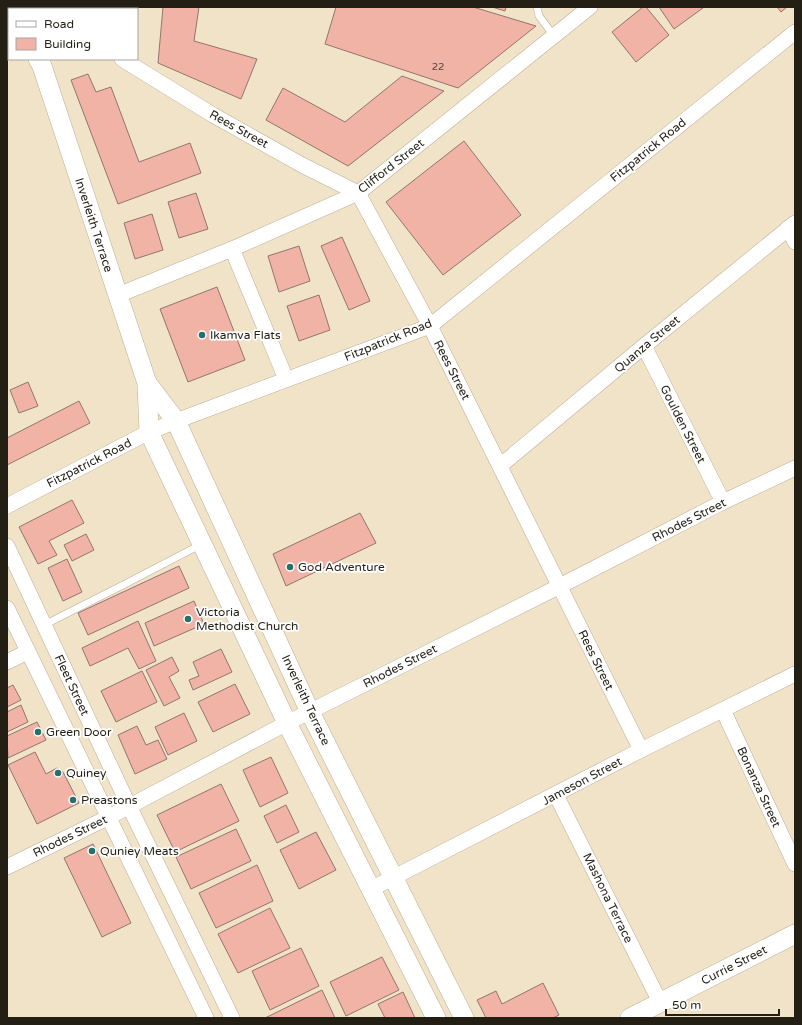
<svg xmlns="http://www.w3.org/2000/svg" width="802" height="1025" viewBox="0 0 802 1025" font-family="'Varela Round',sans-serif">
<rect width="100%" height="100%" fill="#f0e3c8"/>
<!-- building -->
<g fill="#f2b3a7" stroke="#92756f">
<path d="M163 7H199L194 41 257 59 241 99 158 63Z"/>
<path d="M336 7H473L536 26 458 88 325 44Z"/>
<path d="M492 7H506L505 11Z"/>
<path d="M643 7H646L669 35 636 62 612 32Z"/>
<path d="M659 7H703V8L674 29Z"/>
<path d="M777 7H787L781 12Z"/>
<path d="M88 74 96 92 111 87 139 162 190 143 201 173 118 204 71 80Z"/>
<path d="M402 76 444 91 348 166 266 120 283 88 345 122Z"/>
<path d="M464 141 521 215 443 275 386 202Z"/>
<path d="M196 193 208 229 179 238 168 202Z"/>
<path d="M152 214 163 250 135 259 124 223Z"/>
<path d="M342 237 370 301 349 310 321 246Z"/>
<path d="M299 246 310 281 279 292 268 256Z"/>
<path d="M217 287 245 360 188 382 160 309Z"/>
<path d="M319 295 330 330 299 341 287 306Z"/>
<path d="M28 382 38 406 19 413 10 390Z"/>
<path d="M79 401 90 423 7 465V438Z"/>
<path d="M72 500 84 523 49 541 57 555 38 564 19 527Z"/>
<path d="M360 513 376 543 286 586 273 554Z"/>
<path d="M86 534 94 550 72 561 64 545Z"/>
<path d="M67 559 82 592 63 601 48 568Z"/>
<path d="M179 566 189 588 88 635 78 613Z"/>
<path d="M194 601 204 624 154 646 145 623Z"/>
<path d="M138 621 156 661 139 669 128 648 90 666 82 648Z"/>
<path d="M221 649 232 672 193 690 189 680 199 676 193 662Z"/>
<path d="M172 657 179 671 169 677 180 698 164 706 146 670Z"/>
<path d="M142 671 157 702 116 722 101 691Z"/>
<path d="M235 684 250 714 213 732 198 702Z"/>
<path d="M13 685 21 700 7 707V688Z"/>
<path d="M21 705 28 722 7 732V712Z"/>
<path d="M184 713 197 741 168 755 155 727Z"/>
<path d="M37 722 46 740 8 758 7 736Z"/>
<path d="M137 726 146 745 158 740 167 759 135 774 118 735Z"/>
<path d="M35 752 46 774 57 768 63 772 79 803 37 824 8 765Z"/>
<path d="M271 757 288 793 260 807 243 770Z"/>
<path d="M221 784 239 821 175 852 157 815Z"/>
<path d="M286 805 299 832 277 843 264 816Z"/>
<path d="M236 829 251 861 191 889 176 857Z"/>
<path d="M316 832 336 870 299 889 280 850Z"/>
<path d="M93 844 131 923 102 937 64 858Z"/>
<path d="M257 865 273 901 216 928 199 893Z"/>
<path d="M270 908 290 948 238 973 218 934Z"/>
<path d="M301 948 319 986 270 1010 252 971Z"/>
<path d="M382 957 399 990 346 1016 330 982Z"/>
<path d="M543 983 559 1015 553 1018H486L477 1000 496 991 502 1004Z"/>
<path d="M322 990 335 1018H265Z"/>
<path d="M403 992 415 1018H385L378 1004Z"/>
</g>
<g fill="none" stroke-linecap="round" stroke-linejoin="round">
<!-- service casing -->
<g stroke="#bcaf96" stroke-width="8">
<g id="service">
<path d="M537 7 539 16 554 36"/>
<path d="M44 625 125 584 202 544"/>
</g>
</g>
<!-- minor casing -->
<g stroke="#bcaf96" stroke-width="16">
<g id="minor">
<path d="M7 41 9 39"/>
<path d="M122 59 213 115 302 165 358 193 430 326 641 750"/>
<path d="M788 228 795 242"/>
<path d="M232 249 286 379"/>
<path d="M118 295 232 249 358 193 590 7"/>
<path d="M644 346 723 502"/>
<path d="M500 466 644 346 795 223"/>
<path d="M7 506 149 432 176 421 430 326 795 32"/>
<path d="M7 546 129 806 232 1018"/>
<path d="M7 608 206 1018"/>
<path d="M7 662 27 652"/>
<path d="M723 710 795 864"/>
<path d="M556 795 660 1002"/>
<path d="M7 867 109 817 287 723 560 586 723 502 795 468"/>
<path d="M371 889 641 750 795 674"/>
</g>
</g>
<!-- tertiary casing -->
<g stroke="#bcaf96" stroke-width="20">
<g id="tertiary">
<path d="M35 7 36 9"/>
<path d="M7 27 9 29"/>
<path d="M38 59 42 66 147 383 149 432 287 723 436 1018"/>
<path d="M147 383 176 421 310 712 464 1018"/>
<path d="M630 1018 795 934"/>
</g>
</g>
<!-- service -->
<use href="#service" stroke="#fff" stroke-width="7"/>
<!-- minor -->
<use href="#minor" stroke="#fff" stroke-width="15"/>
<!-- tertiary -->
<use href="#tertiary" stroke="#fff" stroke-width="19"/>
</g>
<!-- markers -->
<g fill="#26706c" stroke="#fff" stroke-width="1.5">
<circle cx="202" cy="335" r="4"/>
<circle cx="290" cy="567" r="4"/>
<circle cx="188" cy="619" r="4"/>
<circle cx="38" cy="732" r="4"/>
<circle cx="58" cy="773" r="4"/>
<circle cx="73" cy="800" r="4"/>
<circle cx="92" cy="851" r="4"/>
</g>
<g text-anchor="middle" stroke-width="3.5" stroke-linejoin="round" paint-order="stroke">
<!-- number labels -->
<g font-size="10" fill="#57443a">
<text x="438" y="70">22</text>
</g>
<!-- street labels -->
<g font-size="12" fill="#231f15" stroke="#fff">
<text transform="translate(239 129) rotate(29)" y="4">Rees Street</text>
<text transform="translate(648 150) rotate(-39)" y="4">Fitzpatrick Road</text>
<text transform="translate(391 166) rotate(-38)" y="4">Clifford Street</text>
<text transform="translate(94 225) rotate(72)" y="4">Inverleith Terrace</text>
<text transform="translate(388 340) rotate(-22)" y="4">Fitzpatrick Road</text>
<text transform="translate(647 344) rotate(-40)" y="4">Quanza Street</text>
<text transform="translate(452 370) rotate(63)" y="4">Rees Street</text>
<text transform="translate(683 424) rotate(63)" y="4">Goulden Street</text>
<text transform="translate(89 463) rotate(-27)" y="4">Fitzpatrick Road</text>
<text transform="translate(689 520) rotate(-27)" y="4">Rhodes Street</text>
<text transform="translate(596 660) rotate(64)" y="4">Rees Street</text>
<text transform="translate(400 666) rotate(-27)" y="4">Rhodes Street</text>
<text transform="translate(72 685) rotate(65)" y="4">Fleet Street</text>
<text transform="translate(306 700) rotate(65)" y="4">Inverleith Terrace</text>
<text transform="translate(582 781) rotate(-28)" y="4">Jameson Street</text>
<text transform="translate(759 787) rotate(65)" y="4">Bonanza Street</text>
<text transform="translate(70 836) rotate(-26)" y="4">Rhodes Street</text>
<text transform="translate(608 898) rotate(64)" y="4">Mashona Terrace</text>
<text transform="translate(734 965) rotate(-27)" y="4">Currie Street</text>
</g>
<!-- poi labels -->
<g font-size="12" fill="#231f15" stroke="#fff" text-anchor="start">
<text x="210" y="339">Ikamva Flats</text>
<text x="298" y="571">God Adventure</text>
<text x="196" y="616">Victoria<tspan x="196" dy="14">Methodist Church</tspan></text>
<text x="46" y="736">Green Door</text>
<text x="66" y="777">Quiney</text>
<text x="81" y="804">Preastons</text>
<text x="100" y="855">Quniey Meats</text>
</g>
</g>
<!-- border -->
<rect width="802" height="1025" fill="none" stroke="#231f15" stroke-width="16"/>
<!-- legend -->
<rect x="8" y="8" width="130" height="52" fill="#ffffff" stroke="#a7a5a1"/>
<rect x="16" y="21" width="20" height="6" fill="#ffffff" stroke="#a7a5a1"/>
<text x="44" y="28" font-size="12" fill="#231f15">Road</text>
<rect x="16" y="38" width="20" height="12" fill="#f2b3a7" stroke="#a7a5a1"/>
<text x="44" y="48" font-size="12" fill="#231f15">Building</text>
<!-- scale -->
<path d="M666 1009v6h113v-6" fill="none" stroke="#231f15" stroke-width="2"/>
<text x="672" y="1009" font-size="12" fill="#231f15" stroke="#ffffff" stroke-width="3" paint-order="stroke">50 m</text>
</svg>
